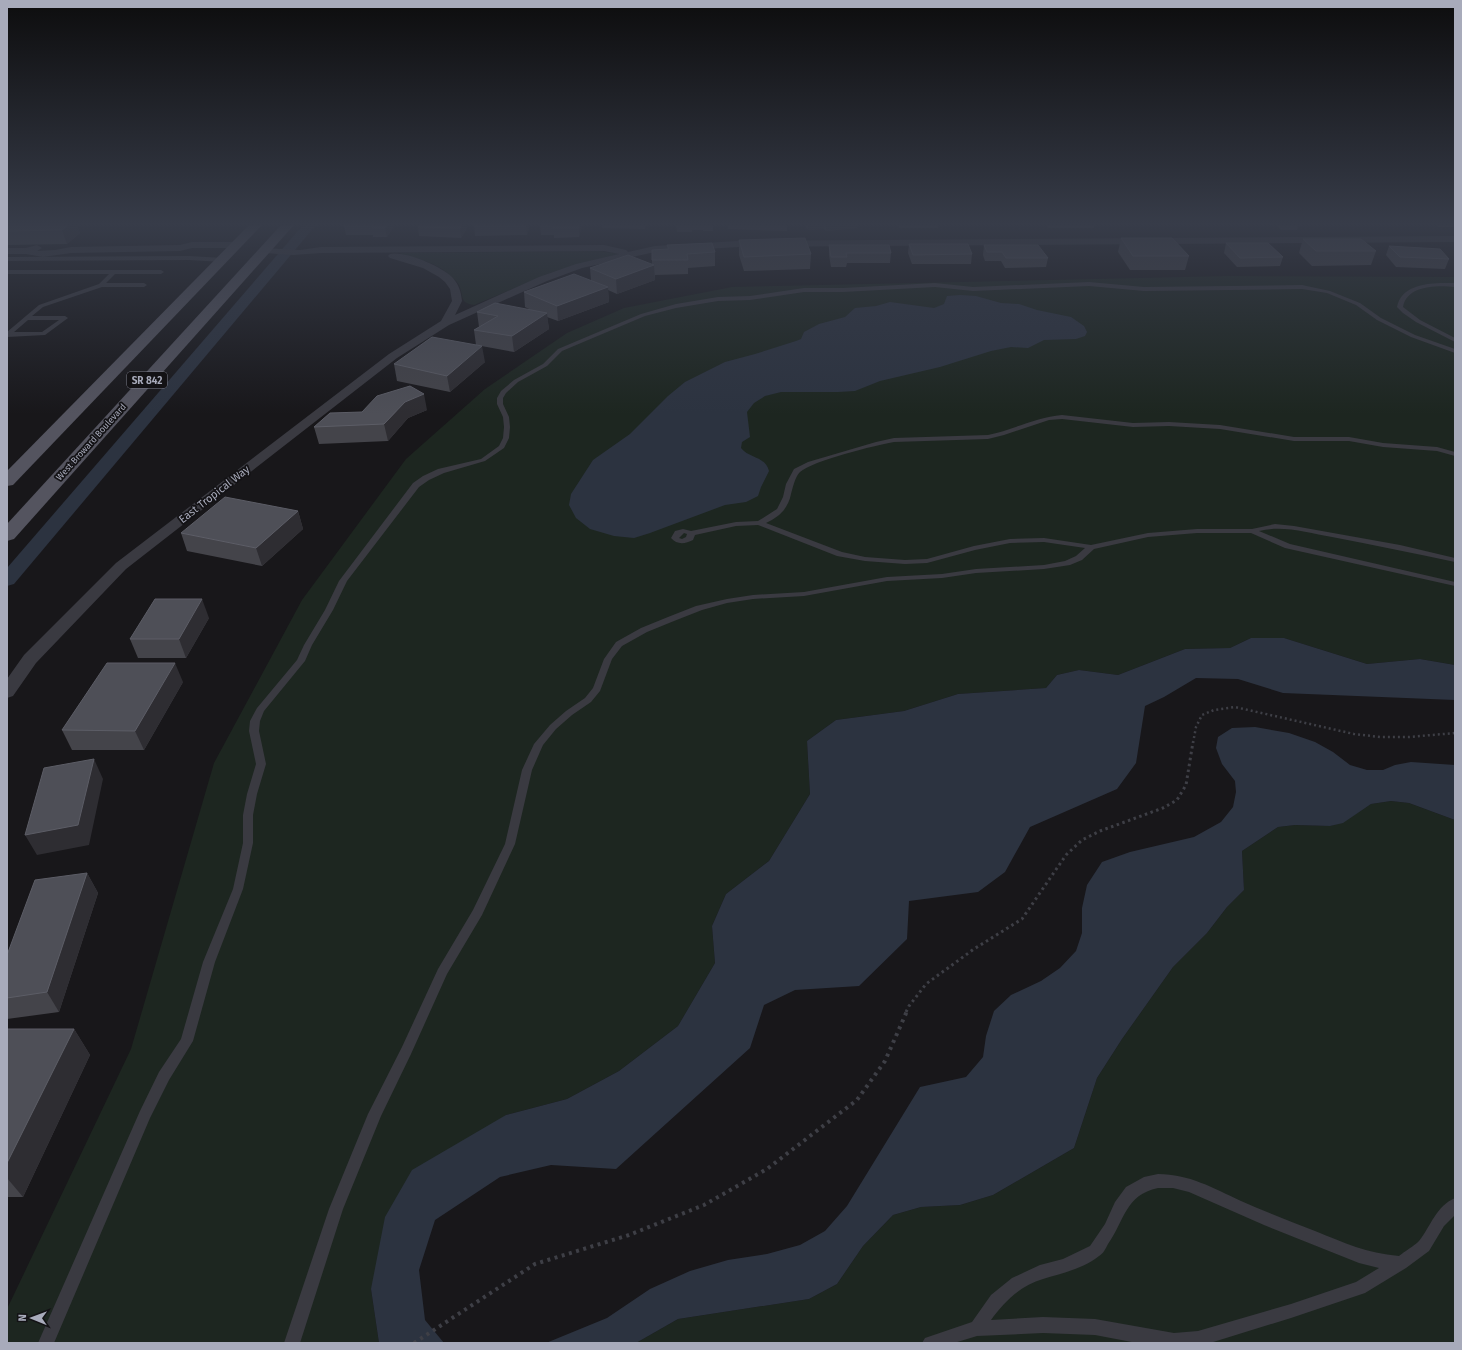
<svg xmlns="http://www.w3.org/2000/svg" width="1462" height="1350" viewBox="0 0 1462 1350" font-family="'Fira Sans',sans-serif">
<rect width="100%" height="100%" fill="#18171a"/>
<!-- green -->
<g fill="#1d2620">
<path d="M599 251 619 254 553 272 474 305C459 303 464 296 459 285 457 281 450 275 446 272 433 262 418 258 403 255L400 253Z"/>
<path d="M1228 276 1455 277V665L1420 659 1367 664 1284 638H1251L1230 648 1185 649 1118 675 1079 670 1057 675 1046 688 958 694 904 711 836 720 807 741 810 794 769 861 726 894 712 926 715 963 678 1026 619 1071 567 1099 506 1115 371 1289 379 1343H7V1309L131 1049 214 763 302 600 406 459 485 389 567 333 624 308 732 287Z"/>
<path d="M1391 801 1409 803 1455 820V1343H636L678 1319 809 1299 837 1284 863 1246 893 1215 921 1207 960 1205 993 1195 1074 1148 1097 1078 1122 1039 1173 967 1207 933 1227 907 1244 890 1242 851 1278 827 1295 825 1330 826 1343 822 1371 804Z"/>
</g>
<!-- water -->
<g fill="#2c3340">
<path d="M960 295 976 296 1001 303 1019 304 1037 310 1071 317 1084 326 1087 332 1085 336 1076 339 1044 340 1028 348 1011 347 991 351 940 367 880 381 855 391 838 392H781L765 396 754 403 747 412 750 437 742 442 741 448C750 459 765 456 769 471L761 487 758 496 746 502 725 505 650 533 634 538 614 536 590 529 576 518 569 505 571 494 593 460 630 434 668 396 685 382 725 362 755 354 796 341 801 339 804 332 819 324 845 317 855 308 876 306 890 302 934 308 944 304 947 296Z"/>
<path d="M1251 638H1284L1367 664 1420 659 1455 665V700L1283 693 1238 679 1196 678 1164 697 1145 706 1136 763 1117 789 1030 827 1005 872 978 892 909 901 907 939 859 986 795 990 764 1005 750 1048 616 1169 551 1165 500 1177 435 1220 419 1270 425 1320 444 1343H379L371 1289 385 1217 412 1170 506 1115 567 1099 619 1071 678 1026 715 963 712 926 726 894 769 861 810 794 807 741 836 720 904 711 958 694 1046 688 1057 675 1079 670 1118 675 1185 649 1230 648Z"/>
<path d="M1255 727 1289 733 1315 742 1333 752 1350 765 1367 770H1383L1395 765 1411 762 1455 765V820L1409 803 1391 801 1371 804 1343 823 1330 826 1295 825 1278 827 1242 851 1244 890 1227 907 1207 933 1173 967 1122 1039 1097 1078 1074 1148 993 1195 960 1205 921 1207 893 1215 863 1246 837 1284 809 1299 678 1319 636 1343H546L607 1318 650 1289 690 1271 728 1260 767 1254 800 1245 825 1231 847 1206 920 1087 966 1077 983 1057 986 1036 994 1011 1011 995 1041 981 1060 968 1076 951 1082 933V908L1087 885 1102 862 1130 852 1194 837 1221 822 1233 807 1236 792 1235 781 1222 764 1216 748 1218 737 1232 728Z"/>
</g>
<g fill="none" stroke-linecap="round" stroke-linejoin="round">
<!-- canal -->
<path fill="#2c3340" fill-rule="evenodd" d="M303 225H316L14 584 7 586V568Z"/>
<!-- path-far2 -->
<path stroke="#3e3f46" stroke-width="2.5" stroke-dasharray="2 3" stroke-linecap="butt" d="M1193 743 1196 727 1202 715 1214 710 1235 707 1354 734 1380 737H1409L1455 733"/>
<!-- path-far1 -->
<path stroke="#3e3f46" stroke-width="3" stroke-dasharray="2.5 3.5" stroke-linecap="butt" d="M906 1012 909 1006 926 984 974 949 1022 919 1066 855 1082 840 1100 831 1163 808 1177 800 1186 785 1193 742"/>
<!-- path -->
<path stroke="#3e3f46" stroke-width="4" stroke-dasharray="3 4.5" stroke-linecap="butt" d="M414 1343 535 1264 629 1235 704 1205 767 1169 857 1100 885 1061 907 1011"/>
<!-- service -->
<g fill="#3a3a41" fill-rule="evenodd">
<path d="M189 256 223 258 226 260 223 262 189 260 7 261V257Z"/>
<path d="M7 270H161L164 272 161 274H115L106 283H144L147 285 144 287H102L43 307 32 316H65L68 318 45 335 7 337V332L39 305 99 284 109 274H7ZM28 320H59L42 332H14Z"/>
<path d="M1089 282 1144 287 1302 285 1330 291 1360 303 1381 318 1415 335 1455 349V353L1411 337 1377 320 1356 305 1327 293 1302 289 1144 291 1089 286 973 291 935 287 843 292H804L750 300 718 301 676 308 645 316 562 351 547 366 518 382 506 393 503 398V404L509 417 510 427 509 438 504 448 485 461 444 473 429 480 419 487 347 581 333 610 312 645 305 661 264 711 260 721 259 731 266 764 257 794 253 815V843L243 889 215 962 193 1041 169 1080 150 1118 54 1343H38L140 1111 159 1072 181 1039 203 962 233 889 243 843V815L247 794 256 764 249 731 250 721 257 708 297 660 304 645 325 610 339 581 413 483 423 476 438 469 481 459 499 446 503 438 504 427 503 417 497 404V398L501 391 514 380 543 364 558 349 641 314 676 304 718 297 750 296 804 288H843L935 283 973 287Z"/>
<path d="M1440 283H1455V287C1437 285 1407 285 1403 307L1420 320 1455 338V342L1416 322 1403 313 1397 307C1401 287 1422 284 1440 283Z"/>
<path d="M1062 415 1133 423 1169 422 1220 425 1294 437H1349L1383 443 1437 447 1455 452V456L1437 451 1383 447 1349 441H1294L1220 429 1169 426 1133 427 1062 419 1049 420 1004 435 988 439 894 442C876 445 812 461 800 472 795 477 793 487 791 494 788 509 779 517 766 523L842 552 865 557 905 560 927 559 974 546 1010 539 1044 538 1091 545 1148 533 1197 529H1252L1275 524 1294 526 1400 545 1455 558V562C1414 553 1373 545 1332 537 1308 533 1283 525 1259 531L1290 544 1455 582V586L1285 548 1251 533H1197L1148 537 1094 549 1082 560 1070 565 1044 569 976 573 942 578 887 581 804 596 753 599 727 603 702 610 674 621 647 632 622 646 612 659 600 691 591 702 572 715 556 729 543 745 532 770 515 844 482 915 447 974 411 1054 381 1116 343 1209 300 1343H284L329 1209 368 1114 402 1047 438 969 473 910 505 844 522 770 534 744 550 725 566 711 585 698 593 688 604 659 616 642 641 628 668 617 696 606 727 599 753 595 804 592 887 577 942 574 976 569 1044 565 1065 561 1076 556 1085 548 1044 542 1010 543 975 550 927 563 905 564 865 561 837 556 758 525 736 526 695 535 693 540C685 544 677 545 671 538L675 531 683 529 691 531 736 522 758 521 763 518 777 509 783 497 786 484 794 469 808 462 876 442 894 438 988 435C1013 430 1036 417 1062 415ZM684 533 687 534 686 537 682 539 679 538Z"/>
<path d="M1158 1174C1189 1174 1213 1188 1241 1201 1266 1212 1290 1221 1315 1231 1345 1243 1366 1253 1399 1256 1405 1251 1414 1246 1419 1241 1431 1226 1436 1206 1455 1198V1215L1444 1226 1429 1251 1406 1268 1365 1293 1291 1318 1210 1343H1137L1095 1335 1043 1333 977 1336 954 1343H922L925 1338 972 1322 991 1295 1012 1278 1040 1265 1063 1259 1090 1246 1105 1224 1115 1202 1126 1187 1144 1177ZM1158 1188H1173L1189 1192 1264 1225 1359 1263 1379 1268 1356 1282 1291 1304 1198 1331 1174 1333 1095 1319 1043 1317 991 1320C1004 1302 1021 1285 1043 1279 1062 1273 1083 1269 1099 1256 1103 1254 1106 1248 1108 1244 1125 1220 1125 1195 1158 1188Z"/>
</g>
<!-- minor -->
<g fill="#3a3a41" fill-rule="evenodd">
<path d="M1455 236V242L738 247 655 252 582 268 547 281 449 325 397 358 126 569 36 663 13 696 7 698V679L24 655 116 563 389 354 441 321 452 301 450 289 445 282 439 277 423 268 390 258 388 256 390 254C404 250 443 267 453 278 459 285 461 292 462 301L455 315 539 277 576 264 619 254 604 251 321 253 293 255 265 253 262 252 260 250 262 248 300 250 321 247 604 245 626 250 628 252 655 246 738 241Z"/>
<path d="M192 242H237L242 245 237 248H192L180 251 71 253 43 257 26 254H7V248H26L37 245 42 248 37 251 55 250 71 247 180 245Z"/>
</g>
<!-- primary -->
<g fill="#54545f" fill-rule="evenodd">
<path d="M249 225H262L13 485 7 486V471Z"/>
<path d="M281 225H294L14 539 7 541V524Z"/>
</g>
</g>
<!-- wall -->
<g fill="#44444a">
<path d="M7 225H77L80 233 67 244 7 245Z"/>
<path d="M344 225H394V226L387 237H373V235H346L344 226Z"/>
<path d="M474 225H529V229L527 235 475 236Z"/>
<path d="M582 225 579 237 554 238V235H541L540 226Z"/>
<path d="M602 225H646L645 229 602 228Z"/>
<path d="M676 225H713V231H703V230H692V232H677Z"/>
<path d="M728 225H787V231L728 229Z"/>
<path d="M804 225H857V228L826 231 824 229 808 230Z"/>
<path d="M898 225H939L938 228H899Z"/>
<path d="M1046 225H1094V228H1048Z"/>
<path d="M1277 225H1302L1298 226 1297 230H1281Z"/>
<path d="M1436 225H1455V227H1438Z"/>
<path d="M418 227 467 228 461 238 419 236Z"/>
<path d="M1121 238 1189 256 1185 270H1130L1118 252Z"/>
<path d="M1303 239 1376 251 1371 265 1312 266 1299 253Z"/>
<path d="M739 240 811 254 810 269 744 271 739 255Z"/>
<path d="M1226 243 1283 257 1280 266 1237 267 1224 253Z"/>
<path d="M909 244 972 254 971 264H912L908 253Z"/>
<path d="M667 245 715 252V266L688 268V274L655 275V280L617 294 608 290 609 302 558 321 547 317 549 329 514 352 476 345 474 330 479 327 477 312 533 311 525 307 524 292 591 280 590 268 652 265V250L667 249Z"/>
<path d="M829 245 891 253 890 263H847L846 267H831L829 255Z"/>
<path d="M984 245 1048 258 1046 267 1005 268 1001 261H985L983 255Z"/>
<path d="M1389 246 1449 259 1445 269 1396 267 1386 255Z"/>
<path d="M485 362 450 392 397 381 394 364Z"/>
<path d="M427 410 408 418 388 441 319 444 314 427 362 412Z"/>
<path d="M298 511 303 529 262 566 187 551 181 533Z"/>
<path d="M209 618 186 658H138L130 639Z"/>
<path d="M183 682 144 750H72L62 730Z"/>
<path d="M87 873 98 893 59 1012 7 1019V955Z"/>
<path d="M7 1029H74L90 1055 23 1197H7Z"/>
</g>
<!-- shaded-wall -->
<g fill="#2e2d32">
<path d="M68 225H77L80 233 67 244 62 230Z"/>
<path d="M387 225H394V226L387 237 385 228Z"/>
<path d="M462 225H466L467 228 461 238 460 228Z"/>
<path d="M526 225H529V229L527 235Z"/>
<path d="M579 225 582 226 579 237Z"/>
<path d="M808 225H824V229L808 230Z"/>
<path d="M826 225H857V228L826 231Z"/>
<path d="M654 265 655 280 617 294 616 279Z"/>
<path d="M608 287 609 302 558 321 557 306Z"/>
<path d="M547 313 549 329 514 352 512 336Z"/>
<path d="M482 346 485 362 450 392 447 376Z"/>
<path d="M424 394 427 410 408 418 388 441 384 424 405 402Z"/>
<path d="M298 511 303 529 262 566 256 548Z"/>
<path d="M202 599 209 618 186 658 179 639Z"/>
<path d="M175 663 183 682 144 750 135 731Z"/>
<path d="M94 759 103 779 89 845 37 855 25 835Z"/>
<path d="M87 873 98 893 59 1012 47 992Z"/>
<path d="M74 1029 90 1055 23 1197 7 1178V1163Z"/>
</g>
<!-- building -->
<g fill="#4e4f57" stroke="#5c5d66">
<path d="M7 225H68L62 230 7 231Z"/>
<path d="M344 225H387L385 228H372L373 226H344Z"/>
<path d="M419 225H462L460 228 418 227Z"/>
<path d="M474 225H526V226H473Z"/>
<path d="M541 225H579V228H553L554 226H540Z"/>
<path d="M805 238 811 254 744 257 739 240Z"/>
<path d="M1121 238H1172L1189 256H1133Z"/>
<path d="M1303 239H1361L1376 251H1316Z"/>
<path d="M712 243 715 252 687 254 688 260H652V250L669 249 667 245Z"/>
<path d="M1226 243H1268L1283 257 1240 258Z"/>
<path d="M909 244H968L972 254 913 255Z"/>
<path d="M829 245H889L891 253H846L847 257H831Z"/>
<path d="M984 245H1038L1048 258H1006L1002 252H987Z"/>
<path d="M1389 246 1440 249 1449 259 1400 257Z"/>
<path d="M628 255 654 265 616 279 590 268Z"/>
<path d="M574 274 608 287 557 306 524 292Z"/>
<path d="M495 303 547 313 512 336 474 330 498 316 477 312Z"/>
<path d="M432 337 482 346 447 376 394 364Z"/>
<path d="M410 386 424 394 405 402 384 424 314 427 330 413 362 412 377 396Z"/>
<path d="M225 497 298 511 256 548 181 533Z"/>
<path d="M155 599H202L179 639H130Z"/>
<path d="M107 663H175L135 731 62 730Z"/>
<path d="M94 759 78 825 25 835 44 768Z"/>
<path d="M87 873 47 992 7 998V955L35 880Z"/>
<path d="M7 1029H74L7 1163Z"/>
</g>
<!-- sky -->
<linearGradient id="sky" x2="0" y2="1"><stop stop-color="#0d0d0e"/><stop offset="0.54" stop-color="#373c49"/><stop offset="1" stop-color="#373c49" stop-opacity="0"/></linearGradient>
<rect width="1462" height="414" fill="url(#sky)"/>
<g text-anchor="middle" stroke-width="3.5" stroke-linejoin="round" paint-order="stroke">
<!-- far-street labels -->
<g font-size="9" fill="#a8abbb" stroke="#131215">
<text transform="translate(91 442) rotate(-48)" y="3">West Broward Boulevard</text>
</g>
<!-- shield labels -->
<rect fill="#131215" stroke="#7b7d89" stroke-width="1" x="127" y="372" width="40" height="16" rx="3"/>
<g font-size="10" font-weight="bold" fill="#a8abbb">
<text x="147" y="384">SR 842</text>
</g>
<!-- street labels -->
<g font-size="11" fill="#a8abbb" stroke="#131215">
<text transform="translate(214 494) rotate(-38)" y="4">East Tropical Way</text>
</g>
</g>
<!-- border -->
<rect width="1462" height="1350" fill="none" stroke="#a8abbb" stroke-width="16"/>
<!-- north arrow -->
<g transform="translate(32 1318) rotate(271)" stroke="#131215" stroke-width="3" paint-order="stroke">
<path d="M0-3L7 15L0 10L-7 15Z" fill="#a8abbb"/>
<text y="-6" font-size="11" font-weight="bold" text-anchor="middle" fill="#a8abbb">N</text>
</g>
</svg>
